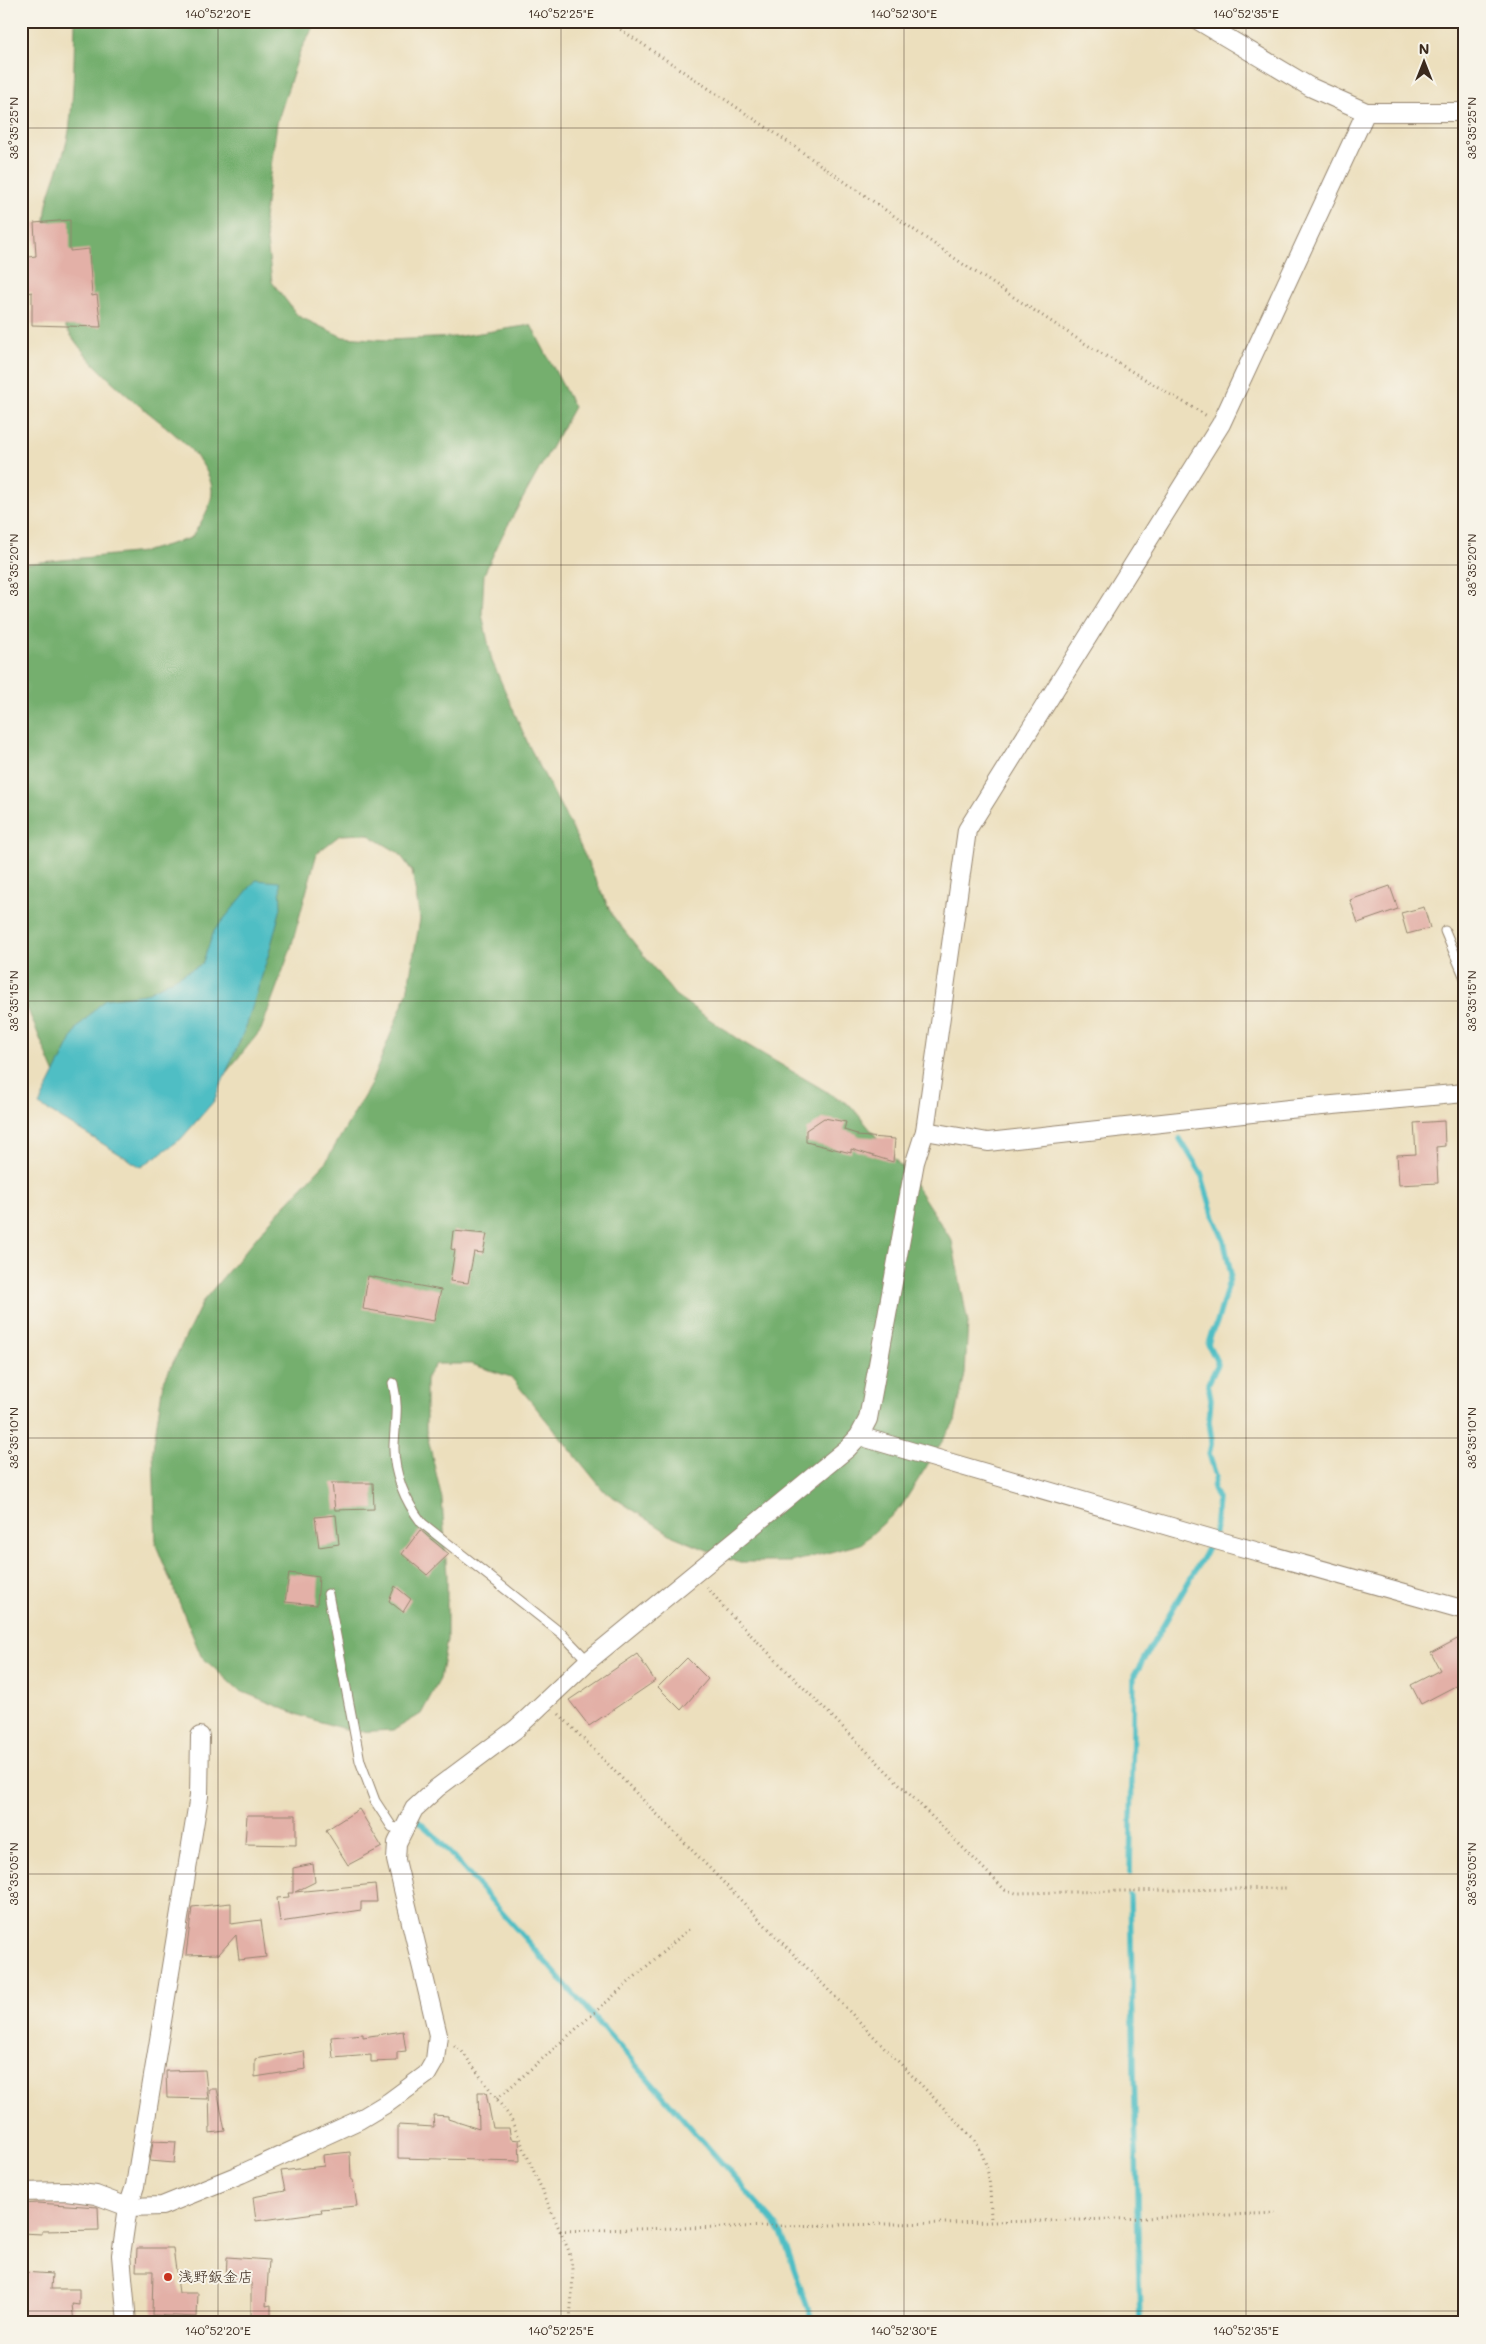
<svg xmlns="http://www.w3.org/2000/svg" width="1486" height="2344" viewBox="0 0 1486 2344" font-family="Mali,'Klee One',sans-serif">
<rect width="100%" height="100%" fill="#f7f3e8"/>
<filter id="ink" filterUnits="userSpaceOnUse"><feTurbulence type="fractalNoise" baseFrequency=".02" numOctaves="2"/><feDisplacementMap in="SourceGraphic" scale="10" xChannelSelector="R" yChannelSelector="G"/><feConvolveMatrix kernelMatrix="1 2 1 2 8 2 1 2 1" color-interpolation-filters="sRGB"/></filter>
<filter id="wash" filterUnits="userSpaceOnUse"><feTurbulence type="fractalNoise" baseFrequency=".0096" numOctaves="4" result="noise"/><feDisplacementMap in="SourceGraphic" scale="20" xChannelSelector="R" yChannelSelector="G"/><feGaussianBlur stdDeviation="1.12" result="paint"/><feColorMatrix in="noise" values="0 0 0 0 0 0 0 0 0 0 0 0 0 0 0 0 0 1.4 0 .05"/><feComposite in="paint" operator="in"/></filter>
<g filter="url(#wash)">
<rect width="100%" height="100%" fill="#ecdfbd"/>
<!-- forest -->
<path fill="#75af6e" stroke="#586c46" d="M75 21H317L300 51 277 123 264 218 272 282 298 316 343 337 388 340 455 337 531 325 574 407 503 534 484 574 482 614 492 661 529 746 572 828 612 915 675 995 739 1040 851 1106 912 1180 952 1241 968 1323 965 1373 955 1421 901 1507 861 1544 792 1562H736L673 1536 604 1491 511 1377 471 1364H436L426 1378V1430L442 1499 447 1576V1640L440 1679 421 1714 394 1730 355 1732 304 1717 238 1690 201 1656 156 1545 153 1449 163 1383 203 1301 272 1219 325 1163 370 1086 407 993 420 919 412 871 399 853 367 834 340 835 317 853 290 951 261 1030 198 1107 123 1150 100 1142 70 1110 28 1010 21 999V564L143 552 191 538C199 526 213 505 212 490 210 454 154 419 128 396 100 371 68 341 55 305 46 278 41 228 48 200 54 177 65 155 69 131 74 95 74 58 75 21Z"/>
<!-- water -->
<path fill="#50bec4" stroke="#467471" d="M256 880 280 882 281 908 269 953 247 1024 214 1101 181 1139 141 1167 39 1105 77 1028 105 999 145 994 202 964 214 931Z"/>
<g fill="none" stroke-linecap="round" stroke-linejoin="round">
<!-- stream -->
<g stroke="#50bec4" stroke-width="5.5">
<path d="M418 1821 434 1835 771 2219 781 2232 813 2323"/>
<path d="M1130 1873 1134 1676 1204 1555 1215 1532 1218 1499 1213 1488 1216 1476 1209 1454 1212 1441 1209 1421 1211 1399 1208 1384 1218 1364 1208 1344 1212 1331 1217 1323 1231 1274 1224 1241 1214 1218 1201 1173 1180 1139"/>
<path d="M1130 1896 1140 2323"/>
</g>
</g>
<g id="blocks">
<!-- building -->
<g fill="#e3b0a7">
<path d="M70 220V251L89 249 92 296 97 295 101 327 32 325V292L25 293 21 258 36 256 34 223Z"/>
<path d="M1390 886 1398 909 1358 923 1350 900Z"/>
<path d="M1424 907 1430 928 1407 934 1401 913Z"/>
<path d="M824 1118 846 1122 844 1130 857 1134V1136L895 1139 893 1162 851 1149V1153L806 1142V1130Z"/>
<path d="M1444 1121 1445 1146 1436 1147 1438 1183 1399 1185 1397 1155 1416 1154 1414 1123Z"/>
<path d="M453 1231 487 1234 483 1253 474 1252 468 1283 450 1281 455 1250 451 1249Z"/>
<path d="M368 1276 441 1290 434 1321 363 1309Z"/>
<path d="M332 1483H373L374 1509 335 1510Z"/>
<path d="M336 1515 339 1544 319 1547 315 1517Z"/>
<path d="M420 1530 449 1554 427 1575 402 1554Z"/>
<path d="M289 1573 319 1577 317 1605 285 1602Z"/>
<path d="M395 1586 411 1599 403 1612 389 1601Z"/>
<path d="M1465 1635V1681L1421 1704 1411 1685 1440 1670 1431 1653Z"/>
<path d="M637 1654 655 1681 589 1726 569 1700Z"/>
<path d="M687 1658 708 1679 681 1710 658 1687Z"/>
<path d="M359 1809 382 1847 348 1865 326 1830Z"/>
<path d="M247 1815H296V1845L245 1844Z"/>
<path d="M313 1864 315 1882 295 1892 375 1884 377 1902H361V1910L280 1922 277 1898 289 1897 288 1893H293V1868Z"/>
<path d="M231 1903V1924L261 1920 266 1957 239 1960 236 1935 219 1954 186 1955 192 1907Z"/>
<path d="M403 2031 406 2051 397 2052V2061L371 2062V2055L333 2058 331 2037 363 2034V2037Z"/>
<path d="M304 2051 306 2069 255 2077V2059Z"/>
<path d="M205 2070 208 2099 167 2098 166 2071Z"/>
<path d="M209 2089H217L225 2131 210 2133Z"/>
<path d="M478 2092H486L493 2128H509L511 2139 519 2140 520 2161 398 2158V2125L434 2127 433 2115 448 2116V2119L479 2129Z"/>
<path d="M153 2141 176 2142 174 2163 150 2161Z"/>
<path d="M350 2152 351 2180H353L357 2206 321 2209 322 2212 256 2221 253 2197 285 2191 281 2171 324 2166 323 2155Z"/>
<path d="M37 2203 98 2207 99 2230 42 2231V2234L21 2233V2204Z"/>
<path d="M137 2248H173L179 2293H198L197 2317 152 2315 153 2271H136Z"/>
<path d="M227 2257 269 2260 266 2306 271 2305V2323H251V2283L226 2281Z"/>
<path d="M23 2272 52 2274 51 2289H79V2305L72 2304 74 2323H21Z"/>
</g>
</g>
</g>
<g filter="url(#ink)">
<use href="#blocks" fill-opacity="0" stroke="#94846e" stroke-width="1"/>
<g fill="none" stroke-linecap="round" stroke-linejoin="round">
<!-- service casing -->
<g stroke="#94846e" stroke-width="11">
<g id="service">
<path d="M1445 931 1465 978"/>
<path d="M393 1383C399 1408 395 1421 394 1445 393 1473 405 1501 422 1523L562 1634 588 1661"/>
<path d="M328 1594 360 1761 375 1801 392 1827 403 1829"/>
</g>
</g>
<!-- minor casing -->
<g stroke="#94846e" stroke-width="20">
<g id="minor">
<path d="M1199 21 1310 87 1366 112"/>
<path d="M925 1131 988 1142 1289 1109 1465 1093"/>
<path d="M859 1436 1216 1540 1465 1610"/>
<path d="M21 2192 66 2191 96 2195 128 2207 162 2206 241 2174 359 2120 389 2102 427 2074 435 2060 438 2035 396 1860 397 1843 414 1809 437 1788 516 1729 588 1661 848 1448 859 1436 868 1419 915 1162 925 1131 967 830 1221 424 1366 112H1465"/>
<path d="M127 2323 121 2255 128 2207 135 2186 199 1796 200 1736"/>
</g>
</g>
<!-- path -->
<g stroke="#94846e" stroke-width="3" stroke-dasharray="1 4" stroke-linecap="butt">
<path d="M608 21 772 131 963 264 1084 343 1207 416"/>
<path d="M707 1587 726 1610 1005 1890 1016 1893 1287 1888"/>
<path d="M559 1714 973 2138C992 2166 990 2188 991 2221"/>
<path d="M454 2046 461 2050 510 2117 568 2249C576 2273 571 2298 570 2323"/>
<path d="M497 2099 690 1928"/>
<path d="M560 2231C798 2224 1037 2224 1275 2213"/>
</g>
<!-- service -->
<use href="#service" stroke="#fff" stroke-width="9"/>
<!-- minor -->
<use href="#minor" stroke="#fff" stroke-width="18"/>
</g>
</g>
<!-- ticks -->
<path fill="none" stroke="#3b2a1e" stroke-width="1" stroke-opacity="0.45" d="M218 21V2323M561 21V2323M904 21V2323M1246 21V2323M21 128H1465M21 565H1465M21 1001H1465M21 1438H1465M21 1874H1465M21 2311H1465"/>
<!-- markers -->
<circle fill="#c8321e" stroke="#f7f3e8" stroke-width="2" cx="168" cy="2277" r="5"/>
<g text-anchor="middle" stroke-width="4" stroke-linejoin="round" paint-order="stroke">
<!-- poi labels -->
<g font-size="15" fill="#3b2a1e" stroke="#f7f3e8" text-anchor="start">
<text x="178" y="2282">浅野鈑金店</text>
</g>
</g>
<!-- margin -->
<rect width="1486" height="2344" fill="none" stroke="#f7f3e8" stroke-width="55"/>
<!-- north arrow -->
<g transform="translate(1424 62)" stroke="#f7f3e8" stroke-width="4" paint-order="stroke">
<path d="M0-4L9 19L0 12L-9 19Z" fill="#3b2a1e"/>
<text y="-8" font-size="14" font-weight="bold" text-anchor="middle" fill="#3b2a1e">N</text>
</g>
<rect x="28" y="28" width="1430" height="2288" fill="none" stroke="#3b2a1e" stroke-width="2"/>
<g font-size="12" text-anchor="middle" fill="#3b2a1e">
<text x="218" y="18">140°52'20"E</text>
<text x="561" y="18">140°52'25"E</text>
<text x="904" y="18">140°52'30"E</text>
<text x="1246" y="18">140°52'35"E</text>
<text transform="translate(14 128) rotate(-90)" y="4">38°35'25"N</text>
<text transform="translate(1472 128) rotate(-90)" y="4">38°35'25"N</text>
<text transform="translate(14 565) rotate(-90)" y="4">38°35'20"N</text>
<text transform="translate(1472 565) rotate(-90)" y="4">38°35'20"N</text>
<text transform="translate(14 1001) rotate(-90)" y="4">38°35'15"N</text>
<text transform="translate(1472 1001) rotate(-90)" y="4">38°35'15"N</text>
<text transform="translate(14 1438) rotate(-90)" y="4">38°35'10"N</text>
<text transform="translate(1472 1438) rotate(-90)" y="4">38°35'10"N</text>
<text transform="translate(14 1874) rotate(-90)" y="4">38°35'05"N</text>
<text transform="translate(1472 1874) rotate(-90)" y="4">38°35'05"N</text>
<text x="218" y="2335">140°52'20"E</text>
<text x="561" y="2335">140°52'25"E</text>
<text x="904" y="2335">140°52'30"E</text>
<text x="1246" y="2335">140°52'35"E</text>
</g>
</svg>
